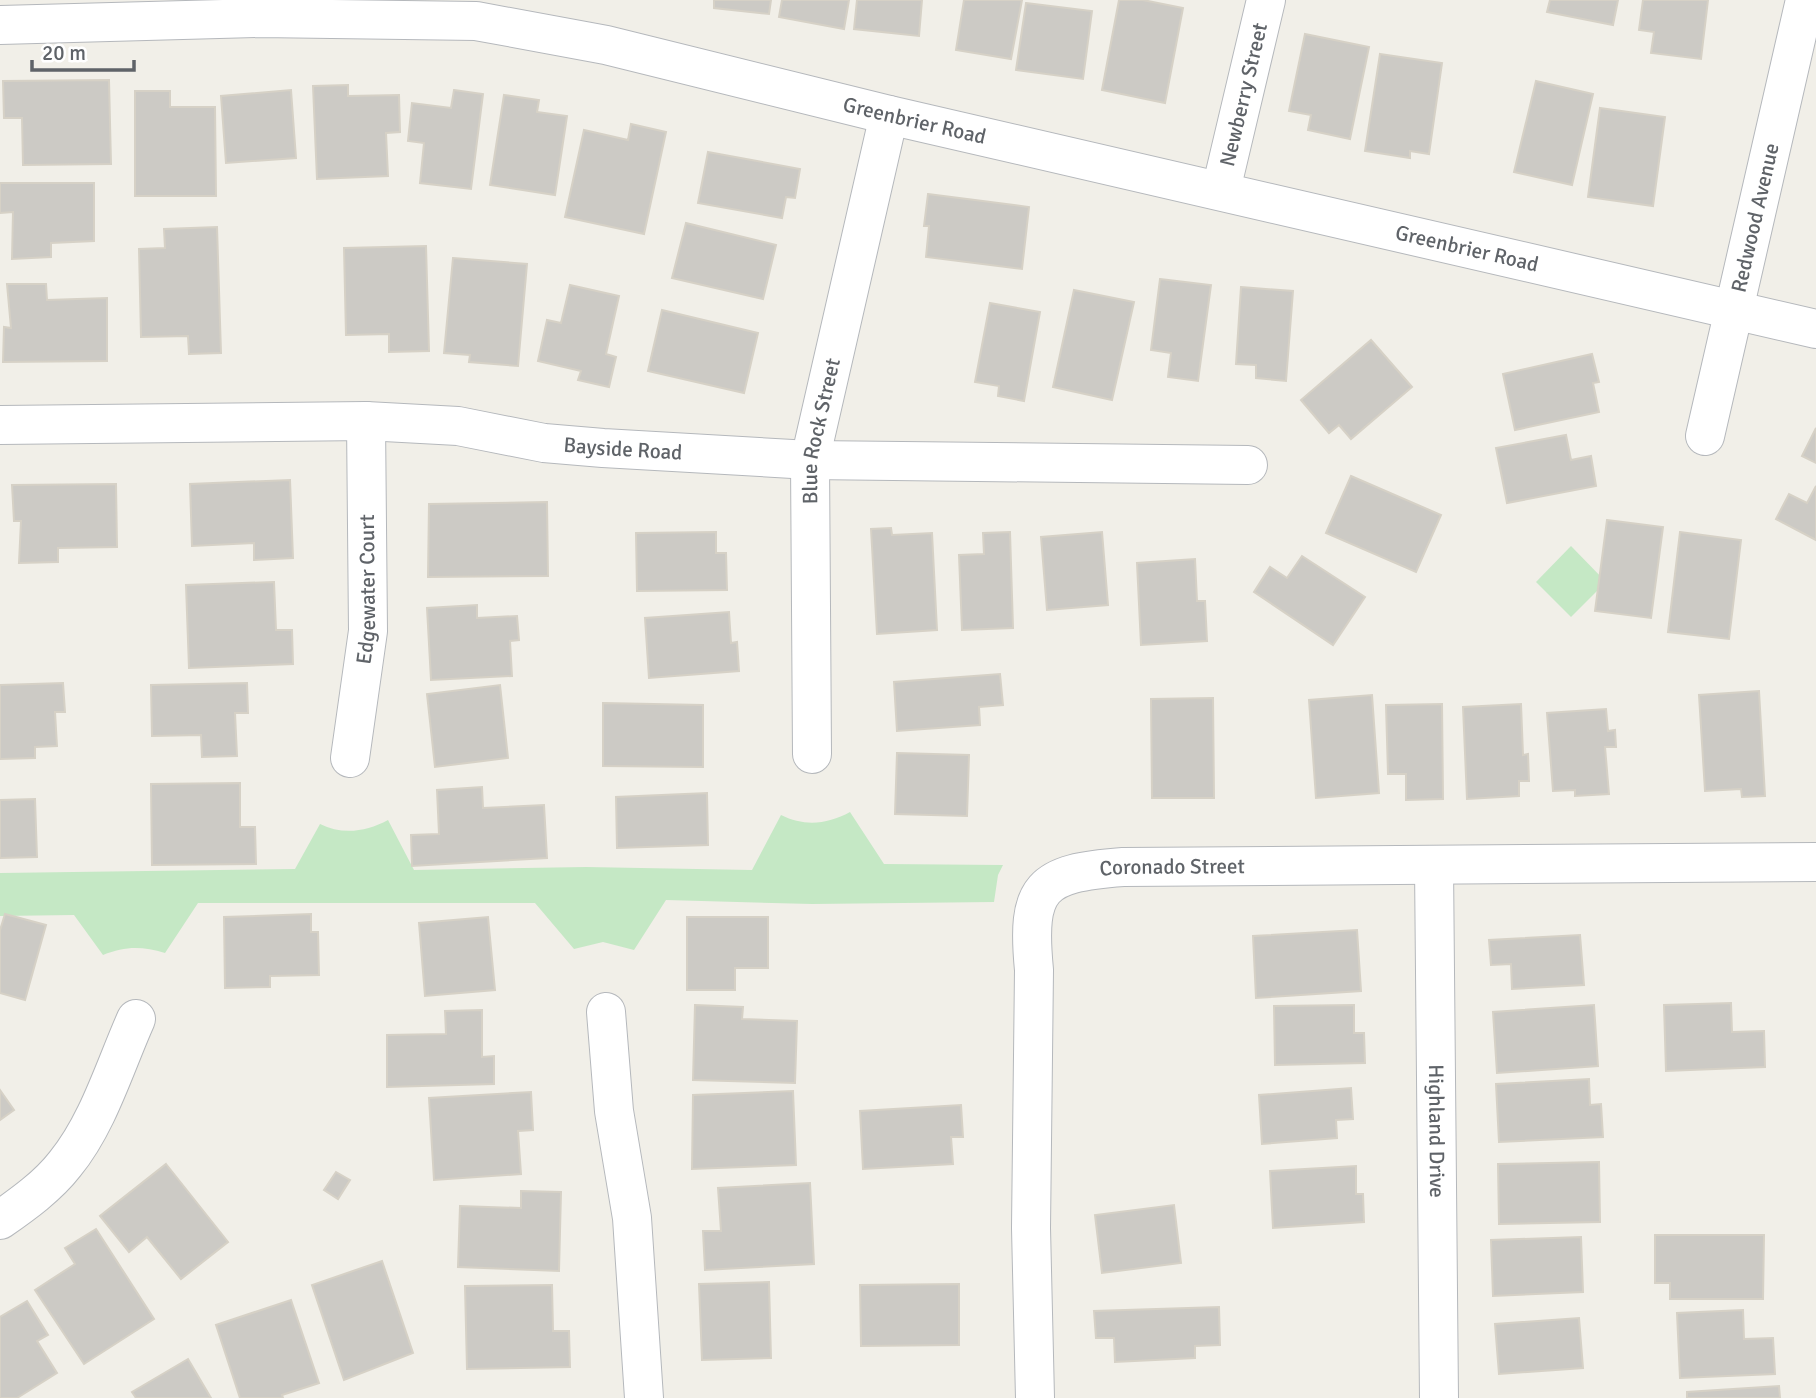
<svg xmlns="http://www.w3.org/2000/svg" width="1816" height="1398" viewBox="0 0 1816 1398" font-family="Signika,sans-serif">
<rect width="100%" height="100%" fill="#f1efe8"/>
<!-- green -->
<g fill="#c5e8c5">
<path d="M1571 546 1606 582 1571 617 1536 582Z"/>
<path d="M850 812 884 864 1003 865 998 875 994 902 812 904 666 900 634 950 603 942 574 949 535 903H198L165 953C142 946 125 946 103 955L74 915 0 916V873L295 869 320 824C342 835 366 832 388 820L414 870 586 867 752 870 781 815C805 827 828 824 850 812Z"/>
</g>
<!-- building -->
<g fill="#cccac5" stroke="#d6d1c6" stroke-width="2">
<path d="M714 0H771L769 14 714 8Z"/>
<path d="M782 0H849L844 29 779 17Z"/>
<path d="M857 0H922L919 36 854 29Z"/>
<path d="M964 0H1022L1011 59 956 50Z"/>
<path d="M1119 0H1143L1183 8 1165 103 1102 90Z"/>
<path d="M1550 0H1618L1613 25 1547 12Z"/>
<path d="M1643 0H1708L1701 59 1651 53 1654 32 1639 30Z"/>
<path d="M1026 3 1092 11 1083 79 1016 70Z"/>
<path d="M1305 34 1369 47 1350 139 1308 130 1311 115 1289 111Z"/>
<path d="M1380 54 1442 63 1429 154 1410 151V158L1365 151Z"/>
<path d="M109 80 111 164 23 165 22 118H4L3 81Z"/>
<path d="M1536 81 1593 94 1572 185 1514 172Z"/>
<path d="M348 85V96L399 95 400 132 386 133 388 176 317 179 313 86Z"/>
<path d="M291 90 296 158 226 163 221 96Z"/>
<path d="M454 90 483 94 471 189 420 183 424 143 408 141 412 103 451 108Z"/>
<path d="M135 91H170V107H215L216 196H135Z"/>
<path d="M504 95 539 100 537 112 567 116 555 195 490 185Z"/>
<path d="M1600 108 1665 117 1653 206 1588 197Z"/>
<path d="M631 124 666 132 644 234 565 217 584 130 628 140Z"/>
<path d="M708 152 800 169 795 198 786 197 782 218 698 203Z"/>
<path d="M0 183H94V241L51 243V257L12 259 13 212 0 213Z"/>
<path d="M928 194 1029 207 1022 269 926 257 929 226H924Z"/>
<path d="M686 223 776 245 763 299 672 278Z"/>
<path d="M217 227 221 353 189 354 188 336 141 337 139 249 165 248 164 229Z"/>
<path d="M426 246 429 351 389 352V334L346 335 344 248Z"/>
<path d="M453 258 527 264 518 366 469 362 470 355 444 353Z"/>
<path d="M1160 279 1211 285 1198 381 1168 377 1171 353 1151 350Z"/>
<path d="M7 284H46L47 300 107 298V361L3 362 4 327 11 328Z"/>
<path d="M570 285 619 296 606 354 616 357 609 387 578 380 581 371 538 361 547 320 561 323Z"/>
<path d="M1241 287 1293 291 1286 381 1256 378V365L1236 364Z"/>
<path d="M1074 290 1134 302 1112 400 1053 387Z"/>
<path d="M990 303 1040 312 1024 401 998 396 999 386 975 382Z"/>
<path d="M662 310 758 333 744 393 648 371Z"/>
<path d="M1371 340 1412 387 1351 439 1339 425 1329 433 1301 400Z"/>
<path d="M1592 354 1599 382 1593 383 1599 412 1515 430 1503 374Z"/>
<path d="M1816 428V463L1802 456Z"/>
<path d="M1566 435 1571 460 1591 456 1596 486 1507 503 1496 448Z"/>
<path d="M1351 476 1441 515 1416 572 1326 533Z"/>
<path d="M290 480 293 558 254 560V543L192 546 190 484Z"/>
<path d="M116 484 117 547 58 548V562L19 563 21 521H14L12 485Z"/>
<path d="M1816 486V540L1776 519 1789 494 1807 503Z"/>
<path d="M547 502 548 576 428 577 429 504Z"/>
<path d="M1607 520 1663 527 1651 618 1595 611Z"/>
<path d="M891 528 892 535 932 533 937 630 877 634 871 529Z"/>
<path d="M716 532V553H726L727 590 637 591 636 533Z"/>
<path d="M1010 532 1013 628 962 630 959 555 984 554 983 533Z"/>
<path d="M1102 532 1108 605 1047 610 1041 537Z"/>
<path d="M1680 532 1741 540 1729 639 1668 632Z"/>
<path d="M1302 556 1365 597 1333 645 1254 592 1270 567 1287 578Z"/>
<path d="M1195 559 1197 601H1205L1207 641 1141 645 1137 563Z"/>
<path d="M274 582 276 630H292L293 664 189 668 186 585Z"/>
<path d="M477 605V618L517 616 519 640 510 641 512 676 431 680 427 608Z"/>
<path d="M729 612 731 643 737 642 739 671 649 678 645 618Z"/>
<path d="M1000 674 1003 705 979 707 980 725 897 731 894 682Z"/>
<path d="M63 683 65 712H55L57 746 35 747V758L0 759V685Z"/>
<path d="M247 683 248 713H235L237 756 202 757 201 735 152 736 151 685Z"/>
<path d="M500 685 508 758 435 767 427 694Z"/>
<path d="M1759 691 1765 796 1742 797 1741 789 1705 791 1699 695Z"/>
<path d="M1372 695 1379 793 1316 798 1309 700Z"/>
<path d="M1213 698 1214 798H1152L1151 699Z"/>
<path d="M603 703 703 705V767L603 766Z"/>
<path d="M1442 704 1443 799 1406 800V774H1388L1386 705Z"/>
<path d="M1521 704 1523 755 1528 754 1529 781H1519V796L1467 799 1463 707Z"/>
<path d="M1606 709 1608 731 1615 730 1616 747H1605L1609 794 1575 796V790L1553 791 1547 713Z"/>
<path d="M897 753 969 755 967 816 895 814Z"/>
<path d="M240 783V827H255L256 864 152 865 151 784Z"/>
<path d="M482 787 483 808 544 805 547 858 412 866 411 835 439 834 437 790Z"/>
<path d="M707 793 708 845 617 848 616 797Z"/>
<path d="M35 799 37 857 0 858V800Z"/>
<path d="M5 914 46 925 25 1000 0 993V930Z"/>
<path d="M311 914V932H318L319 975 270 976V987L225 988 224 917Z"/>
<path d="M488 917 495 990 425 996 419 923Z"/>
<path d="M687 917H768V968H735V990H687Z"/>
<path d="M1357 930 1361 991 1256 998 1253 936Z"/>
<path d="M1580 935 1584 985 1512 989 1511 964 1491 965 1489 940Z"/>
<path d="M1731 1003 1732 1032 1764 1031 1765 1067 1666 1071 1664 1005Z"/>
<path d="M695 1005 743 1007 742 1019 797 1021 795 1083 693 1080Z"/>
<path d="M1354 1005V1033H1364L1365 1063 1275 1065 1274 1006Z"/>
<path d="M1594 1005 1598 1066 1497 1073 1493 1012Z"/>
<path d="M482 1010V1057L494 1056V1084L387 1087V1035L446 1034 445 1011Z"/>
<path d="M1589 1079 1590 1105 1601 1104 1603 1137 1499 1142 1496 1084Z"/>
<path d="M1351 1088 1353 1119 1336 1120 1337 1138 1262 1144 1259 1095Z"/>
<path d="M0 1090 14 1110 0 1120Z"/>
<path d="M793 1091 796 1165 692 1169 693 1095Z"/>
<path d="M531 1092 533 1130 518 1131 521 1174 434 1180 429 1098Z"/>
<path d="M961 1105 963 1137H951L953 1164 863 1169 860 1111Z"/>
<path d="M1599 1162 1600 1222 1499 1224 1498 1164Z"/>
<path d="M166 1164 228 1242 181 1279 147 1237 129 1252 100 1216Z"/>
<path d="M1356 1166V1194H1363L1364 1222 1273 1228 1270 1171Z"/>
<path d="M336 1172 350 1180 338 1199 324 1190Z"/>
<path d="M810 1183 814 1264 705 1270 703 1231H721L718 1188Z"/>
<path d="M521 1191 561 1192 559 1271 458 1267 460 1206 521 1208Z"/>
<path d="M1174 1205 1181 1263 1102 1273 1095 1215Z"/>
<path d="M96 1229 154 1319 84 1364 35 1290 75 1264 65 1248Z"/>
<path d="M1655 1235H1764L1763 1299H1670V1283H1655Z"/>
<path d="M1581 1237 1583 1292 1493 1296 1491 1240Z"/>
<path d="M382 1261 413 1353 344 1380 312 1285Z"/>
<path d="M769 1282 771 1358 702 1360 699 1284Z"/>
<path d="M959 1284V1345L861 1346 860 1285Z"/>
<path d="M552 1285 553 1331H569L570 1367 467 1369 465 1286Z"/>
<path d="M291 1300 319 1383 282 1395 283 1398H240L216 1325Z"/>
<path d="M27 1301 48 1335 37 1341 57 1373 17 1398H0V1317Z"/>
<path d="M1219 1307 1220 1345 1195 1346V1358L1115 1362 1114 1338H1096L1094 1311Z"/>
<path d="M1743 1310 1744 1339 1773 1338 1775 1374 1680 1378 1677 1313Z"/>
<path d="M1579 1318 1583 1368 1499 1374 1495 1324Z"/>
<path d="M188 1359 211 1398H136L132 1392Z"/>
<path d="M1779 1386 1780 1398H1687V1392Z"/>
</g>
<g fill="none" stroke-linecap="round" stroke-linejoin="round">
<!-- street casing -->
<g stroke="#b5b8bc" stroke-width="40">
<g id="street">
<path id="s1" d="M0 25 260 18 476 21 606 45 889 115 1816 329"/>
<path id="s2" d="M1221 190 1266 0"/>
<path id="s3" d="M0 425 366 421 458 426 544 443 603 448 810 460 1248 465"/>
<path id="s4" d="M1705 436 1805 0"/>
<path id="s5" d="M812 754 810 460 889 115"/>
<path id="s6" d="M350 758 368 631 366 421"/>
<path id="s7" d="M1434 865 1439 1398"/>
<path d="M606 1012 614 1111 632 1218 644 1398"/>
<path d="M0 1220C23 1204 48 1186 65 1164 98 1124 115 1066 136 1019"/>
<path id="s8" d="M1035 1398 1031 1228 1034 970C1026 887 1040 873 1123 867L1816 862"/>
</g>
</g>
<!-- street -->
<use href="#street" stroke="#fff" stroke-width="38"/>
</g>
<g text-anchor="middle" stroke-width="5" stroke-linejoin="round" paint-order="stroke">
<!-- street labels -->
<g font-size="21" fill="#5f6368" stroke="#fff">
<text dy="7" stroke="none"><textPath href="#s2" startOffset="98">Newberry Street</textPath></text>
<text dy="7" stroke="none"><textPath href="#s1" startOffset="926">Greenbrier Road</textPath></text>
<text dy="7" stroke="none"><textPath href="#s4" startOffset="224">Redwood Avenue</textPath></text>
<text dy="7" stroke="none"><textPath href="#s1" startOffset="1493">Greenbrier Road</textPath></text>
<text dy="7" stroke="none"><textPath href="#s5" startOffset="324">Blue Rock Street</textPath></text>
<text dy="7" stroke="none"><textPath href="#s3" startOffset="625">Bayside Road</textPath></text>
<text dy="7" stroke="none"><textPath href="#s6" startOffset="170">Edgewater Court</textPath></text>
<text dy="7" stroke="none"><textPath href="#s8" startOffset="644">Coronado Street</textPath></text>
<text dy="7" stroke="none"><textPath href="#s7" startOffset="266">Highland Drive</textPath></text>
</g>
</g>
<!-- scale -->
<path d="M32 60v10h102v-10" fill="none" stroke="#5f6368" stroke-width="3.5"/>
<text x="42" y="60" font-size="21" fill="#5f6368" stroke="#ffffff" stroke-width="5" paint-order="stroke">20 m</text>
</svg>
